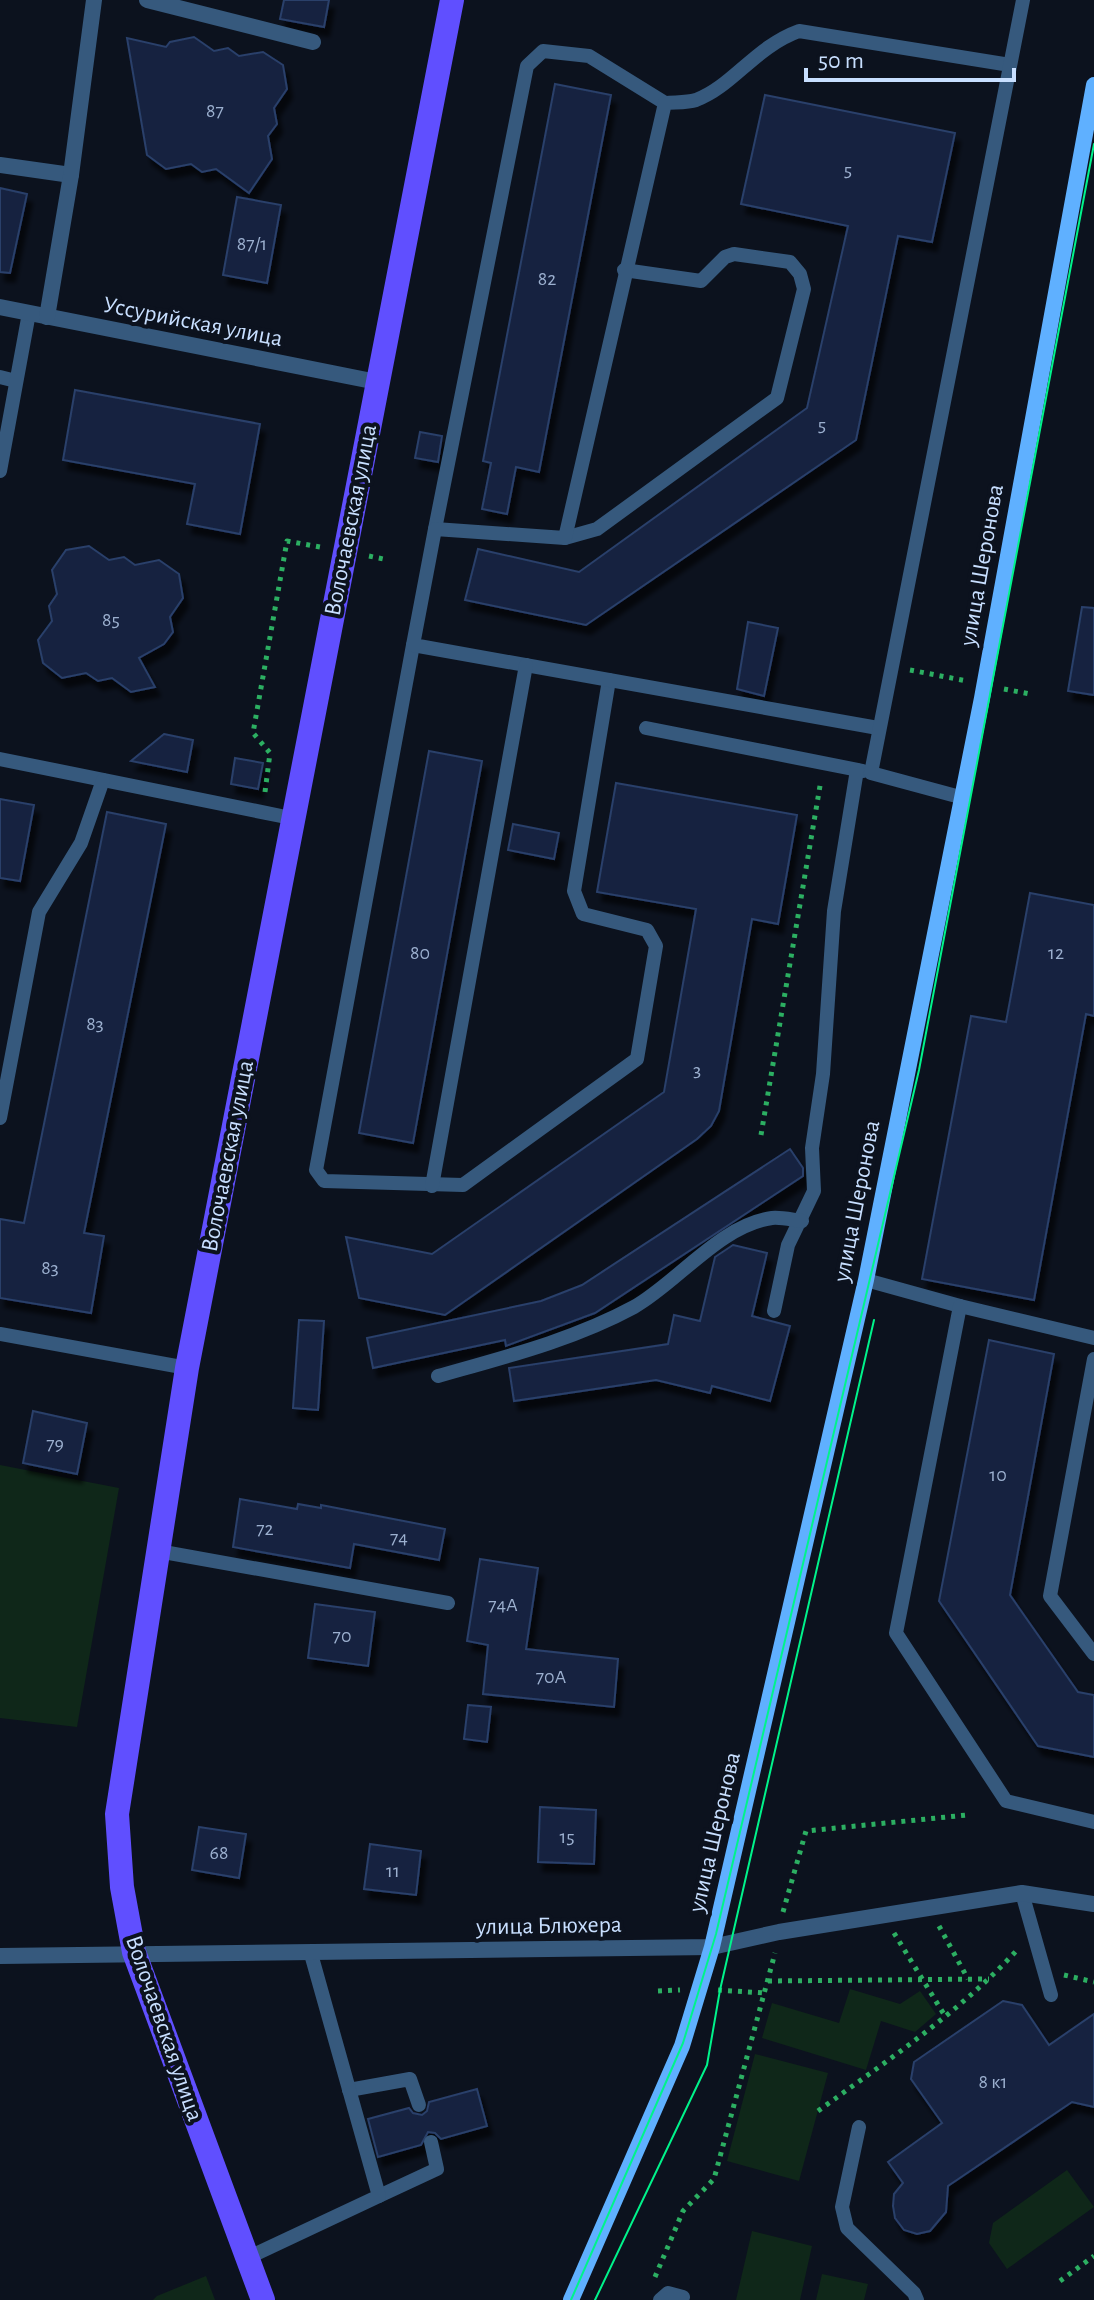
<svg xmlns="http://www.w3.org/2000/svg" width="1094" height="2300" viewBox="0 0 1094 2300" font-family="'Alegreya Sans',sans-serif">
<defs>
<filter id="shadow"><feDropShadow dx="5" dy="9" stdDeviation="2" flood-color="#0009"/></filter>
</defs>
<rect width="100%" height="100%" fill="#0c121e"/>
<!-- green -->
<g fill="#0f2719">
<path d="M0 1465 119 1488 77 1727 0 1718Z"/>
<path d="M850 1989 900 2004 920 1991 936 2014 915 2032 881 2021 866 2070 762 2038 772 2003 839 2023Z"/>
<path d="M755 2054 828 2073 799 2181 727 2161Z"/>
<path d="M1067 2170 1094 2207 1007 2269 989 2243 993 2223Z"/>
<path d="M752 2231 812 2246 800 2300H736Z"/>
<path d="M822 2274 868 2284 864 2300H816Z"/>
<path d="M206 2276 215 2300H153L157 2296Z"/>
</g>
<!-- building -->
<g fill="#18243f" stroke="#293f6b" stroke-width="2" filter="url(#shadow)">
<path d="M284 0H329L324 27 280 19Z"/>
<path d="M194 37 214 51 228 48 239 56 263 52 283 65 287 89 274 108 277 124 268 136 272 159 249 193 216 169 202 172 191 164 166 169 147 155 127 38 166 47 170 42Z"/>
<path d="M555 84 611 95 539 472 516 467 507 514 482 509 491 463 483 461Z"/>
<path d="M765 95 955 133 932 242 898 236 856 440 586 625 465 600 478 549 579 572 807 408 848 226 741 204Z"/>
<path d="M0 188 27 194 10 273 0 272Z"/>
<path d="M237 197 281 205 267 283 223 275Z"/>
<path d="M75 390 260 424 240 534 187 524 195 484 63 460Z"/>
<path d="M420 432 442 436 438 462 415 458Z"/>
<path d="M89 546 109 560 124 557 135 565 159 560 179 574 183 598 170 617 173 632 164 644 139 658 155 687 131 692 112 678 98 681 86 673 62 678 43 663 38 640 52 621 49 606 57 594 52 570 66 550Z"/>
<path d="M1082 607 1094 608V695L1068 691Z"/>
<path d="M748 622 778 628 764 696 737 689Z"/>
<path d="M164 734 193 740 187 772 131 761Z"/>
<path d="M429 751 482 761 413 1143 359 1133Z"/>
<path d="M235 758 263 763 258 789 231 784Z"/>
<path d="M616 783 797 815 778 924 752 919 719 1111 711 1126 697 1139 445 1315 359 1298 346 1237 432 1254 664 1092 696 909 597 892Z"/>
<path d="M0 799 34 805 20 881 0 878Z"/>
<path d="M107 812 166 824 84 1233 104 1236 91 1313 0 1298V1219L24 1223Z"/>
<path d="M513 824 559 833 554 859 508 850Z"/>
<path d="M1030 893 1094 905V1016L1086 1014 1034 1300 922 1279 971 1016 1006 1022Z"/>
<path d="M790 1149 803 1168V1176L595 1313 506 1346 505 1340 373 1368 367 1338 541 1301 582 1285Z"/>
<path d="M733 1245 767 1253 752 1316 790 1326 770 1401 712 1386 710 1393 656 1380 514 1401 509 1368 668 1344 674 1315 700 1321 715 1257Z"/>
<path d="M299 1320 324 1321 318 1410 293 1408Z"/>
<path d="M989 1340 1054 1354 1010 1595 1078 1692 1094 1695V1757L1038 1746 939 1601Z"/>
<path d="M33 1411 87 1423 77 1474 23 1463Z"/>
<path d="M240 1499 297 1509 298 1504 321 1508V1505L445 1529 439 1560 354 1544 350 1568 233 1547Z"/>
<path d="M480 1559 538 1568 526 1649 618 1659 614 1707 483 1694 488 1645 467 1641Z"/>
<path d="M315 1604 375 1612 368 1666 308 1658Z"/>
<path d="M468 1705 491 1707 487 1742 464 1739Z"/>
<path d="M540 1807 596 1810 594 1864 538 1862Z"/>
<path d="M199 1827 246 1834 239 1878 192 1870Z"/>
<path d="M370 1844 421 1851 416 1895 364 1889Z"/>
<path d="M1003 2001 1022 2005 1049 2045 1094 2014V2107L1072 2102 948 2186 946 2212 930 2231 917 2234 904 2230 895 2218 893 2206 894 2194 903 2183 888 2162 942 2123 911 2079 914 2062Z"/>
<path d="M477 2089 487 2126 441 2139 435 2133 428 2132 421 2145 378 2157 368 2119 409 2108 413 2113 422 2115 427 2111 429 2102Z"/>
</g>
<g fill="none" stroke-linecap="round" stroke-linejoin="round">
<!-- path -->
<g stroke="#2caf62" stroke-width="5" stroke-dasharray="4 6" stroke-linecap="butt">
<path d="M369 556 388 560"/>
<path d="M910 670 967 681"/>
<path d="M1004 689 1030 694"/>
<path d="M265 792 270 753 253 733 287 541 320 547"/>
<path d="M761 1135 821 780"/>
<path d="M783 1912 806 1831 967 1815"/>
<path d="M939 1926 968 1979"/>
<path d="M894 1933 945 2016"/>
<path d="M1064 1975 1094 1982"/>
<path d="M768 1981 989 1979"/>
<path d="M718 1990 765 1993"/>
<path d="M658 1991 680 1990"/>
<path d="M818 2111C888 2060 960 2012 1019 1948"/>
<path d="M655 2277 683 2211 714 2179 775 1953"/>
<path d="M1060 2281 1094 2256"/>
</g>
<!-- lane -->
<g stroke="#36597d" stroke-width="14">
<path d="M0 377 16 381"/>
<path d="M0 471 29 313"/>
<path d="M435 529 527 66 543 51 589 56 665 103"/>
<path d="M565 538 597 529 777 398 804 289 800 274 790 262 734 254 725 257 701 281 624 270"/>
<path d="M413 645 316 1170 324 1181 463 1185 637 1059 656 946 647 930 583 914 574 891 609 680"/>
<path d="M646 728 863 771"/>
<path d="M878 728 413 645 435 529 565 538 665 103C675 102 687 103 696 100 733 86 755 47 799 31L1010 65"/>
<path d="M0 759 291 818"/>
<path d="M960 797 871 773 1023 0"/>
<path d="M0 1118 39 912 81 843 103 780"/>
<path d="M432 1186 526 665"/>
<path d="M866 1280 960 1306"/>
<path d="M774 1311 788 1245 814 1191 812 1148 823 1074 834 911 857 770"/>
<path d="M0 1334 187 1368"/>
<path d="M1094 1338 960 1306 896 1633 1006 1801 1094 1822"/>
<path d="M1094 1359 1050 1596 1094 1654"/>
<path d="M438 1376C505 1357 573 1340 634 1307 677 1283 720 1225 772 1218 781 1217 793 1220 802 1221"/>
<path d="M158 1551 448 1603"/>
<path d="M1022 1893 1051 1995"/>
<path d="M349 2090 410 2079 419 2105"/>
<path d="M859 2127 842 2207 847 2228 914 2293 917 2300"/>
<path d="M379 2196 437 2169 431 2142"/>
<path d="M247 2258 379 2196 311 1954"/>
<path d="M660 2300 668 2293 683 2297"/>
</g>
<!-- street -->
<g stroke="#36597d" stroke-width="16">
<path d="M147 0 313 42"/>
<path d="M0 165 71 175"/>
<path d="M0 307 377 382"/>
<path d="M47 317 71 175 94 0"/>
<path d="M0 1956 712 1947 779 1932 1022 1893 1094 1904"/>
</g>
<!-- secondary -->
<path stroke="#5fb0ff" stroke-width="16" d="M571 2300 682 2046 712 1947 866 1280 982 698 1094 85"/>
<!-- primary -->
<path stroke="#604fff" stroke-width="24" d="M263 2300 134 1952 122 1887 117 1814 187 1368 452 0"/>
<!-- tram -->
<g stroke="#00f38b" stroke-width="2">
<path d="M571 2300 683 2043 716 1934 919 1070 1094 144"/>
<path d="M595 2300 707 2065 720 1990 874 1320"/>
</g>
</g>
<g text-anchor="middle" stroke-width="8" stroke-linejoin="round" paint-order="stroke">
<!-- number labels -->
<g font-size="20" fill="#9cb0cf">
<text x="215" y="117">87</text>
<text x="848" y="176">5</text>
<text x="252" y="250">87/1</text>
<text x="547" y="285">82</text>
<text x="822" y="431">5</text>
<text x="111" y="626">85</text>
<text x="420" y="959">80</text>
<text x="1056" y="959">12</text>
<text x="95" y="1030">83</text>
<text x="697" y="1076">3</text>
<text x="50" y="1274">83</text>
<text x="55" y="1450">79</text>
<text x="998" y="1481">10</text>
<text x="265" y="1535">72</text>
<text x="399" y="1544">74</text>
<text x="503" y="1611">74А</text>
<text x="342" y="1642">70</text>
<text x="551" y="1683">70А</text>
<text x="567" y="1843">15</text>
<text x="219" y="1859">68</text>
<text x="393" y="1877">11</text>
<text x="993" y="2088">8 к1</text>
</g>
<!-- street labels -->
<g font-size="24" fill="#c8dfff" stroke="#0c121e">
<text transform="translate(193 321) rotate(11)" y="8">Уссурийская улица</text>
<text transform="translate(350 520) rotate(-79)" y="8">Волочаевская улица</text>
<text transform="translate(981 565) rotate(-80)" y="8">улица Шеронова</text>
<text transform="translate(227 1156) rotate(-79)" y="8">Волочаевская улица</text>
<text transform="translate(856 1201) rotate(-79)" y="8">улица Шеронова</text>
<text transform="translate(714 1832) rotate(-77)" y="8">улица Шеронова</text>
<text transform="translate(549 1925) rotate(-1)" y="8">улица Блюхера</text>
<text transform="translate(165 2028) rotate(71)" y="8">Волочаевская улица</text>
</g>
</g>
<!-- scale -->
<path d="M806 68v12h208v-12" fill="none" stroke="#c8dfff" stroke-width="4"/>
<text x="818" y="68" font-size="24" fill="#c8dfff" stroke="#0c121e" stroke-width="6" paint-order="stroke">50 m</text>
</svg>
